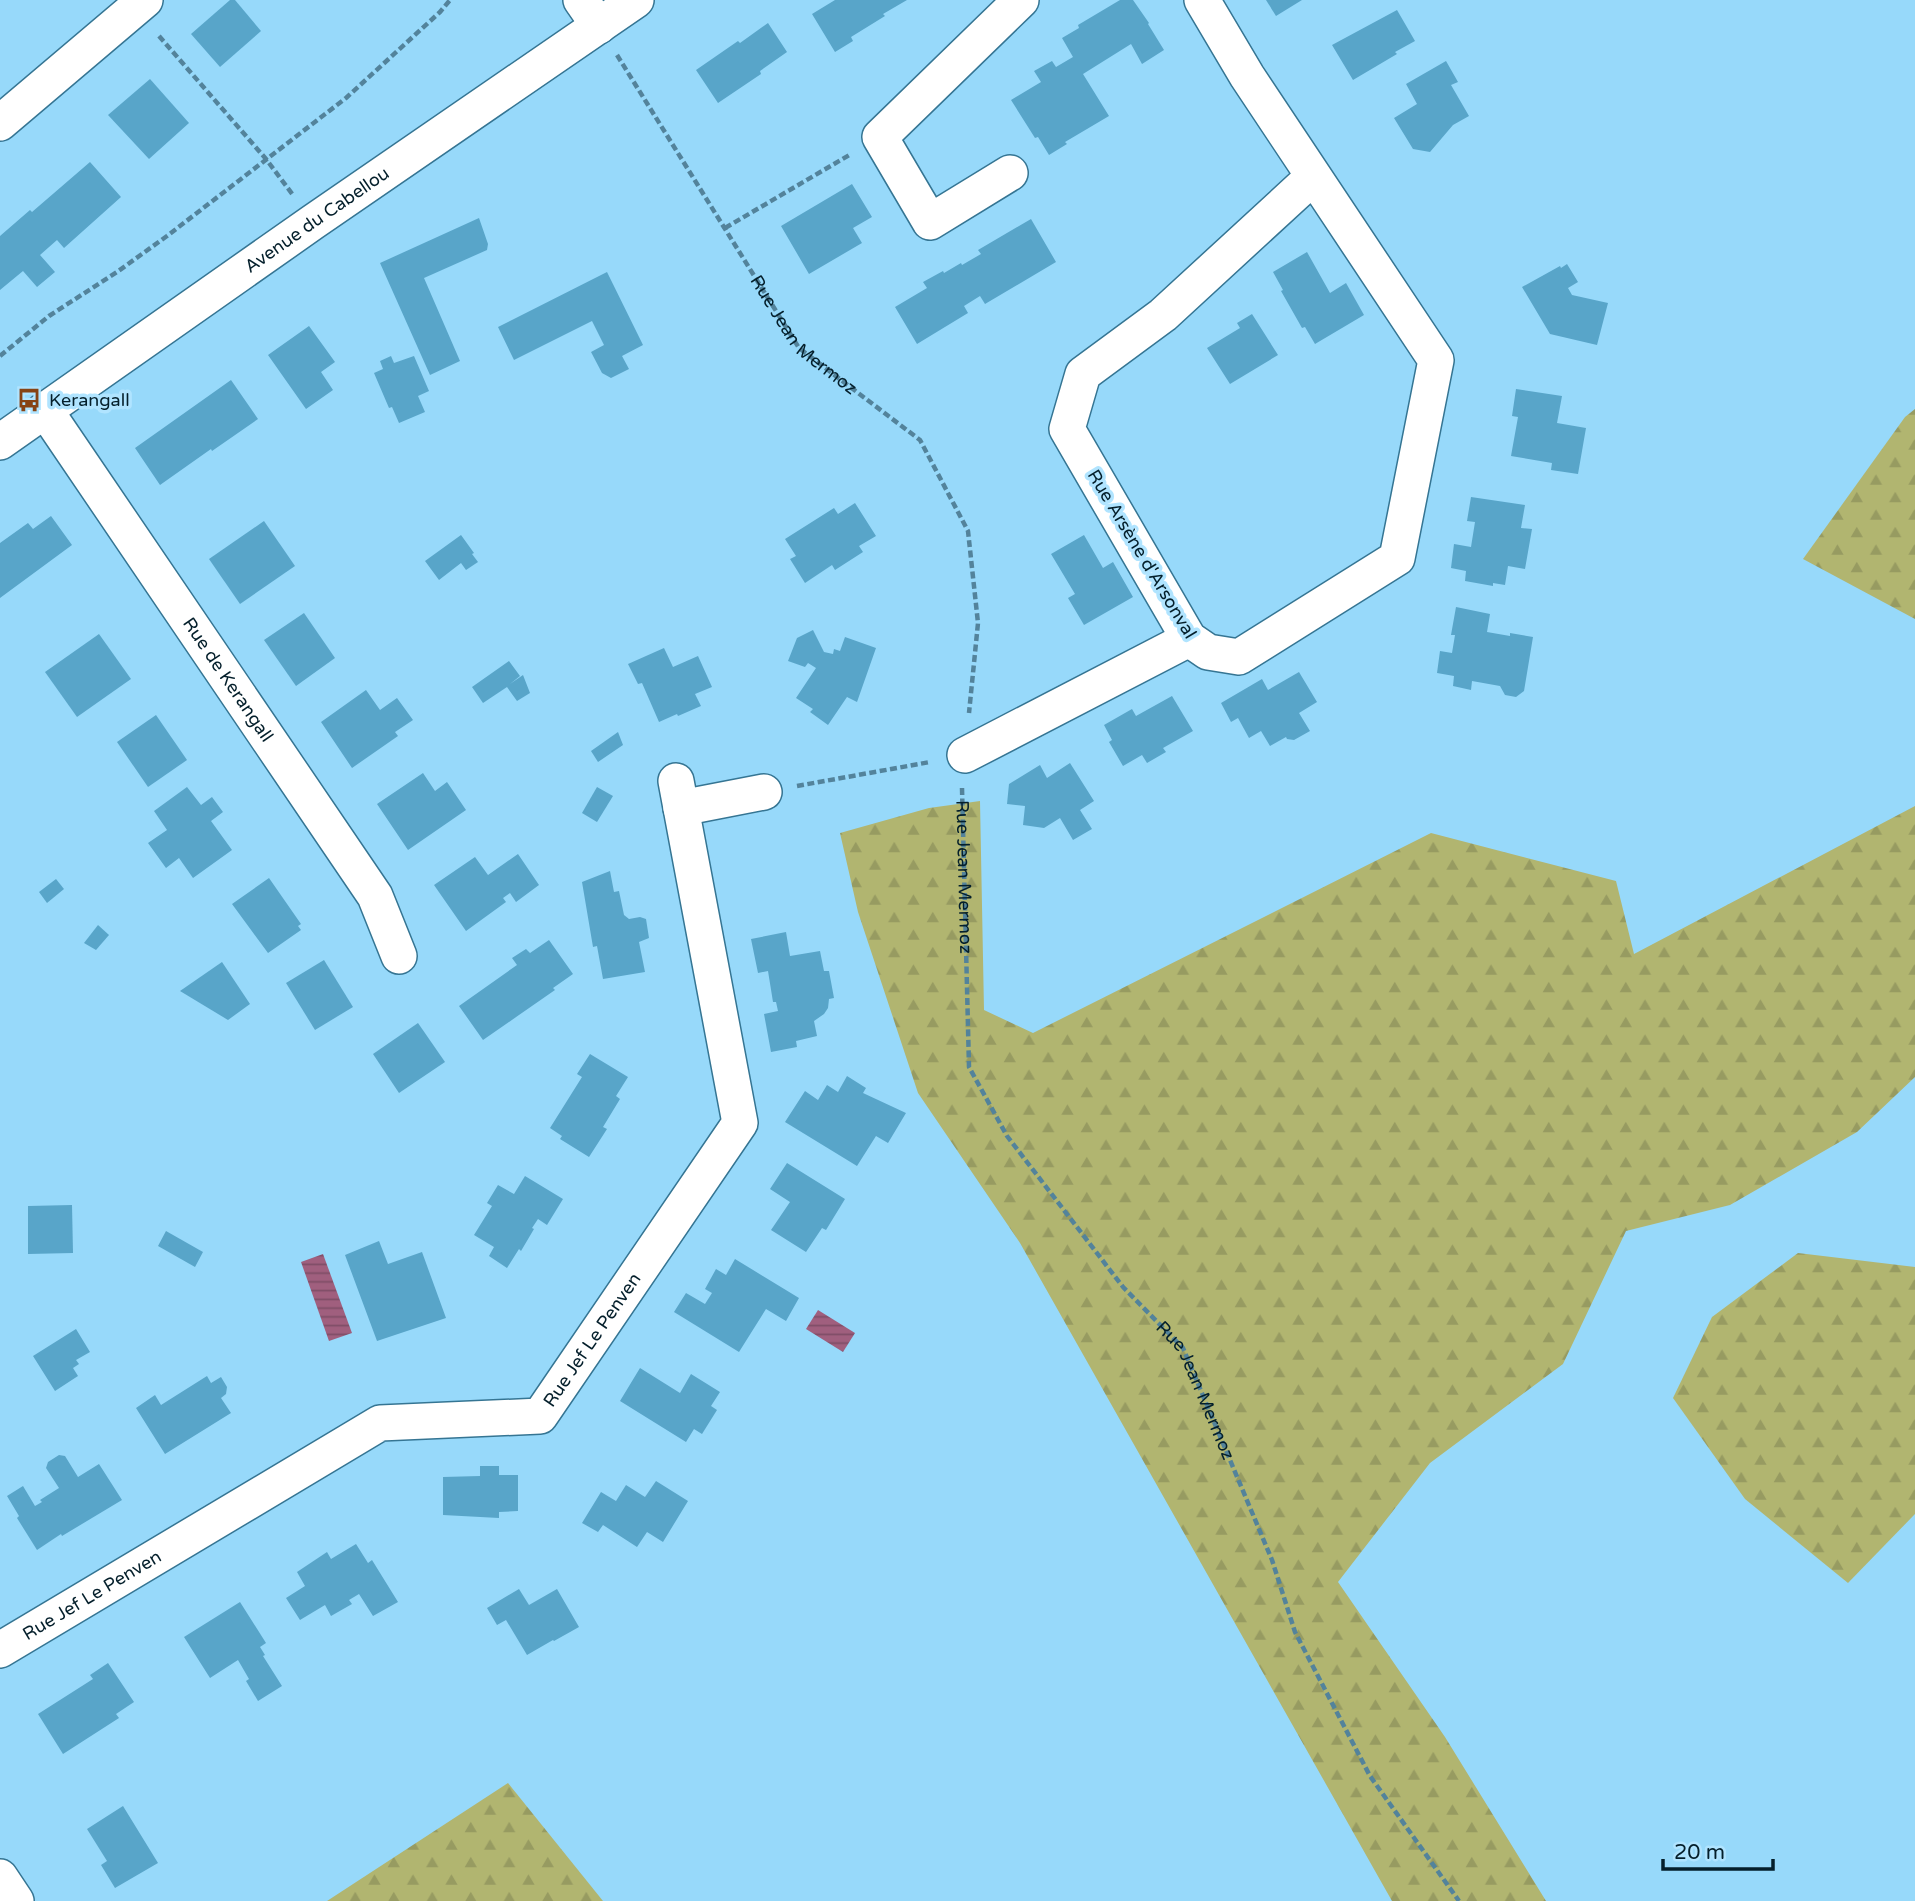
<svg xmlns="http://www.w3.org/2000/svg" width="1915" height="1901" viewBox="0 0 1915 1901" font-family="'Varela Round',sans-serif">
<defs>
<pattern id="forest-firs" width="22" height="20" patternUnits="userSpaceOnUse" patternTransform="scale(1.75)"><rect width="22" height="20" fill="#b1b570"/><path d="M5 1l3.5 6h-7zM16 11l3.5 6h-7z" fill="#979b61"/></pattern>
<pattern id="water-rules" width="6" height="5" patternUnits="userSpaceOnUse" patternTransform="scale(1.75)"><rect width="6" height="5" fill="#a05f7e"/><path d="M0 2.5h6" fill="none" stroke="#804e67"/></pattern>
</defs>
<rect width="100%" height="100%" fill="#97d9fa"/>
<!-- forest -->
<g fill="url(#forest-firs)">
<path d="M1915 409V619L1803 559 1905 417Z"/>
<path d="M980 801 984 1010 1033 1033 1431 833 1616 881 1634 954 1915 806V1077L1857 1132 1730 1205 1626 1231 1563 1364 1430 1463 1338 1582 1445 1737 1546 1901H1392L1020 1243 918 1093 858 912 840 833 929 808Z"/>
<path d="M1798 1253 1915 1267V1514L1848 1583 1745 1499 1673 1398 1712 1317Z"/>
<path d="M508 1783 603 1901H327Z"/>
</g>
<!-- water -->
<g fill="url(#water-rules)">
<path d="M323 1254 352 1333 329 1341 301 1262Z"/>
<path d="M818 1310 855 1333 843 1352 806 1329Z"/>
</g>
<!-- building -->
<g fill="#58a5c9">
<path d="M230 0H235L261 31 220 67 191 34Z"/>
<path d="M835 0H907L883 14 885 16 851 37 853 41 835 52 812 14Z"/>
<path d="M1120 0H1133L1149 23 1148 24 1164 50 1142 64 1131 44 1083 74 1109 116 1065 142 1067 144 1049 155 1038 137 1035 138 1011 100 1041 82 1034 71 1052 61 1056 67 1073 57 1062 38 1079 28 1078 25Z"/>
<path d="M1266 0H1302L1276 16Z"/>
<path d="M1397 10 1415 41 1395 52 1397 54 1353 80 1332 45Z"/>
<path d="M768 23 787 52 760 71 761 74 718 103 696 70 738 41 740 43Z"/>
<path d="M1446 61 1458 82 1451 85 1469 116 1453 125 1430 152 1413 149 1394 118 1417 104 1406 84Z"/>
<path d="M150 79 189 123 149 159 108 115Z"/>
<path d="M90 162 121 197 64 248 57 240 40 255 55 272 37 287 23 271 0 290V236L30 210 32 212Z"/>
<path d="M852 184 872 217 853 228 862 243 809 274 781 226Z"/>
<path d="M479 218 488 244 487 250 424 278 460 361 430 375 380 263Z"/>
<path d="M1031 219 1056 262 985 304 980 296 964 306 968 313 917 344 895 307 927 288 923 282 943 271 944 273 961 263 962 265 981 254 978 250Z"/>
<path d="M1307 252 1330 293 1346 283 1364 315 1315 344 1305 327 1302 328 1281 291 1283 290 1273 272Z"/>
<path d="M1567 264 1578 282 1568 288 1572 295 1608 303 1597 345 1550 334 1522 287 1560 266 1561 268Z"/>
<path d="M607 272 643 345 622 356 629 369 611 378 602 373 591 352 604 345 592 321 514 360 498 327Z"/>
<path d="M1252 314 1278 355 1230 384 1207 348 1240 328 1237 323Z"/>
<path d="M309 326 335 362 321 372 333 390 306 409 268 355Z"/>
<path d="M391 356 394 363 414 356 429 391 418 396 425 412 399 423 392 407 389 408 374 373 383 369 380 361Z"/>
<path d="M231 380 258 419 212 451 211 449 160 485 135 448Z"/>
<path d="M1516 389 1562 396 1557 423 1586 428 1578 474 1551 470 1552 463 1511 456 1518 417 1512 416Z"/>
<path d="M1471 497 1525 505 1521 528 1532 529 1525 569 1508 566 1505 585 1493 583V586L1465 581 1466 571 1451 568 1454 544 1471 547 1475 522 1467 521Z"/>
<path d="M855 503 876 536 859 546 863 552 835 570 832 565 805 583 790 559 796 556 785 539 834 508 838 514Z"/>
<path d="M51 516 72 545 0 598V543L28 523 33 529Z"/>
<path d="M264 521 295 566 240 604 209 559Z"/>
<path d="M461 535 474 553 472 554 478 562 466 570 461 563 439 580 425 561Z"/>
<path d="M1084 535 1103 568 1113 562 1133 597 1084 625 1068 598 1075 594 1051 554Z"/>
<path d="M1456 607 1490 614 1487 632 1510 636V633L1533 637 1524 691 1516 697 1505 695 1500 686 1472 681 1471 690 1453 686 1454 676 1437 673 1440 651 1452 653 1455 635H1451Z"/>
<path d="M304 613 335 658 296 686 264 640Z"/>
<path d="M813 630 824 652 833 654 834 649 840 651 845 637 876 648 857 702 847 697 828 725 810 712 813 709 796 698 816 668 808 663 805 667 788 661 797 638Z"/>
<path d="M99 634 131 679 77 717 45 672Z"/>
<path d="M664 648 673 667 698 656 712 687 695 694 701 706 678 716 677 714 659 722 642 683 638 684 628 664Z"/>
<path d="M509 661 520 676 510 684 523 675 530 693 517 701 507 687 483 703 472 687Z"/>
<path d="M1299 672 1317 702 1299 713 1310 731 1294 740 1287 739 1286 737 1270 746 1261 731 1249 738 1238 718 1231 722 1221 703 1262 679 1268 690Z"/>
<path d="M366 690 380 710 397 698 413 720 395 732 398 736 352 768 321 722Z"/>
<path d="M1172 696 1193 731 1163 748 1166 752 1147 763 1142 755 1123 766 1109 742 1112 740 1104 725 1132 709 1136 716Z"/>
<path d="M156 715 187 760 148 787 117 742Z"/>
<path d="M618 732 623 745 598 762 591 751Z"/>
<path d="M1070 763 1094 801 1080 810 1092 829 1073 840 1060 818 1044 828 1023 825 1025 806 1007 804 1009 784 1040 765 1047 778Z"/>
<path d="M423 773 435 791 447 782 466 810 408 850 377 804Z"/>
<path d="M187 787 201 805 212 797 223 812 211 821 232 850 193 878 179 858 166 868 148 843 167 830 154 811Z"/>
<path d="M597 787 613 796 597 822 582 813Z"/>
<path d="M518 854 539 885 516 902 510 893 503 898 506 902 466 931 434 885 475 857 488 875Z"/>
<path d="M610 871 614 892 619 891 624 915 629 919 640 917 646 919 649 938 639 942 645 972 603 979 597 946 593 947 582 882Z"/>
<path d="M269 878 301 924 298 926 301 930 268 953 232 904Z"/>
<path d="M56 879 64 889 47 903 39 892Z"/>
<path d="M98 925 109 935 96 950 84 943Z"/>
<path d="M786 932 790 956 820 951 824 971H829L834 998 829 999 828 1008 824 1014 814 1021 817 1036 796 1041 797 1047 771 1052 764 1014 778 1011 776 1002H773L768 971 758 973 751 939Z"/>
<path d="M549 940 573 974 553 988 555 990 483 1040 459 1006 517 965 512 958 526 949 530 953Z"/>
<path d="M324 960 353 1007 315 1030 286 983Z"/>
<path d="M222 962 250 1004 228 1020 180 991Z"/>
<path d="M418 1023 445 1062 399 1093 373 1054Z"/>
<path d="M590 1054 628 1077 616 1096 620 1099 603 1127 607 1129 589 1157 560 1139 562 1136 550 1128 582 1077 577 1074Z"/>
<path d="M847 1076 866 1088 863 1093 906 1113 888 1143 876 1136 857 1166 785 1122 805 1091 818 1100 827 1085 838 1092Z"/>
<path d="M787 1163 845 1199 826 1230 822 1228 806 1252 771 1230 790 1202 770 1189Z"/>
<path d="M525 1176 563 1199 547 1225 538 1219 532 1228 534 1229 521 1251 519 1249 507 1268 489 1256 494 1247 474 1235 492 1206 487 1203 498 1185 514 1194Z"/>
<path d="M72 1205 73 1253 28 1254V1206Z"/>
<path d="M166 1231 203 1252 195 1267 158 1246Z"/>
<path d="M379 1241 388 1264 422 1252 446 1318 377 1341 345 1255Z"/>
<path d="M735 1259 799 1298 786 1321 766 1309 739 1352 674 1312 686 1293 705 1304 712 1293 705 1289 716 1269 726 1275Z"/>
<path d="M76 1329 90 1352 76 1360 79 1364 73 1368 78 1376 55 1391 33 1356Z"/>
<path d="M640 1368 680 1393 691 1374 720 1392 711 1406 717 1410 702 1434 694 1429 686 1442 620 1401Z"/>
<path d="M207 1376 211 1383 221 1377 227 1387 226 1394 221 1398 231 1413 165 1454 136 1408 155 1395 161 1405Z"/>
<path d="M59 1455 65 1456 78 1477 99 1464 122 1500 62 1536 61 1534 37 1550 17 1518 19 1516 7 1496 23 1486 35 1506 42 1502 40 1500 59 1488 46 1468 48 1462Z"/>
<path d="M480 1466H499V1475H518V1511L499 1512V1518L443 1515V1477L480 1476Z"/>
<path d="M656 1481 688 1501 663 1542 647 1532 637 1547 603 1525 598 1532 582 1523 601 1492 616 1501 626 1485 645 1497Z"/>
<path d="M356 1544 368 1563 372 1560 398 1602 373 1616 359 1594 349 1600 352 1604 331 1616 325 1605 300 1620 286 1598 305 1586 297 1572 327 1552 331 1559Z"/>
<path d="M519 1589 529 1605 557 1589 579 1627 554 1641 553 1640 527 1655 506 1620 497 1625 487 1608Z"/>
<path d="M240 1602 266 1643 260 1647 265 1655 263 1656 282 1686 258 1701 246 1681 249 1679 238 1660 210 1678 184 1637Z"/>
<path d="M108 1663 134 1702 116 1714 119 1718 63 1754 38 1714 93 1679 90 1675Z"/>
<path d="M123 1806 158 1863 115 1888 101 1865 107 1861 87 1829Z"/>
</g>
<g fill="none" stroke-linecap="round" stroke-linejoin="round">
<!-- minor casing -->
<g stroke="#357593" stroke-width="38">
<g id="minor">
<path d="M581 0 599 26"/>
<path d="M1202 0 1247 76 1436 360 1397 558 1239 657 1208 652 1189 639 1067 429 1083 374 1163 315 1313 177"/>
<path d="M0 123 145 0"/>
<path d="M1010 173 930 222 880 137 1021 0"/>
<path id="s3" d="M45 410 375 896 399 956"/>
<path id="s4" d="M0 442 313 222 636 0"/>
<path d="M965 755 1189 639"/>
<path d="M681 808 764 792"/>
<path id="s5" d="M0 1650 380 1423 540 1416 740 1123 676 781"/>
<path d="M0 1877 16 1901"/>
</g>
</g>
<!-- path -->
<g stroke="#53839b" stroke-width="4.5" stroke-dasharray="7 3.5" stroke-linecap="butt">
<path d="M159 36 266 159 293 195"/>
<path id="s1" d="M617 55 799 348 920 440 968 531 978 623 969 713"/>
<path d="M725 228 851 154"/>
<path d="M0 356 49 316 117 272 167 236 346 98 440 12 450 0"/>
<path d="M797 786 930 762"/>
<path id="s2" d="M962 788 969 1067 1007 1136 1123 1287 1183 1348 1272 1560 1295 1632 1370 1776 1459 1901"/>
</g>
<!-- minor -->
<use href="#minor" stroke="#fff" stroke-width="35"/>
</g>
<!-- icons -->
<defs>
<g id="bus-bare" transform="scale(1.89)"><path d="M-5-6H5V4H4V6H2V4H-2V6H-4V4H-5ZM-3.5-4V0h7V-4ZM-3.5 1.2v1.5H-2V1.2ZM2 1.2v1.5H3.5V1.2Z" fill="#864314" stroke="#b0e4ff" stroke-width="2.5" paint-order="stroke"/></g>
</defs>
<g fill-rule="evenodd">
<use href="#bus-bare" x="29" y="400"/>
</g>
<g text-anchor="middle" stroke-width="7" stroke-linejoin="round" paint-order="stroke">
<!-- street labels -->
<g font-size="18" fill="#041f2b" stroke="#b0e4ff">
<text dy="6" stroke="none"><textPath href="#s4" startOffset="387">Avenue du Cabellou</textPath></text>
<text dy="6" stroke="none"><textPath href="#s1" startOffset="338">Rue Jean Mermoz</textPath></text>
<text transform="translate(1142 554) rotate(59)" y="6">Rue Arsène d'Arsonval</text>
<text dy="6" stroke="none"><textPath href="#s3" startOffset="326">Rue de Kerangall</textPath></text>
<text dy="6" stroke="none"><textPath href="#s2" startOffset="89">Rue Jean Mermoz</textPath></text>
<text dy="6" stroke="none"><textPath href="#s5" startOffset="695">Rue Jef Le Penven</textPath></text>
<text dy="6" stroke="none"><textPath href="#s2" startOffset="677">Rue Jean Mermoz</textPath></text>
<text dy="6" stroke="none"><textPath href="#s5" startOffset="107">Rue Jef Le Penven</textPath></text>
</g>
<!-- poi labels -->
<g font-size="18" fill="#041f2b" stroke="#b0e4ff" text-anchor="start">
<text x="49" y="406">Kerangall</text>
</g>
</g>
<!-- scale -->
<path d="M1663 1859v10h110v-10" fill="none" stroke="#041f2b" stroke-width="3.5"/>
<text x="1674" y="1859" font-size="21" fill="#041f2b" stroke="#b0e4ff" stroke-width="5" paint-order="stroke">20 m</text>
</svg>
